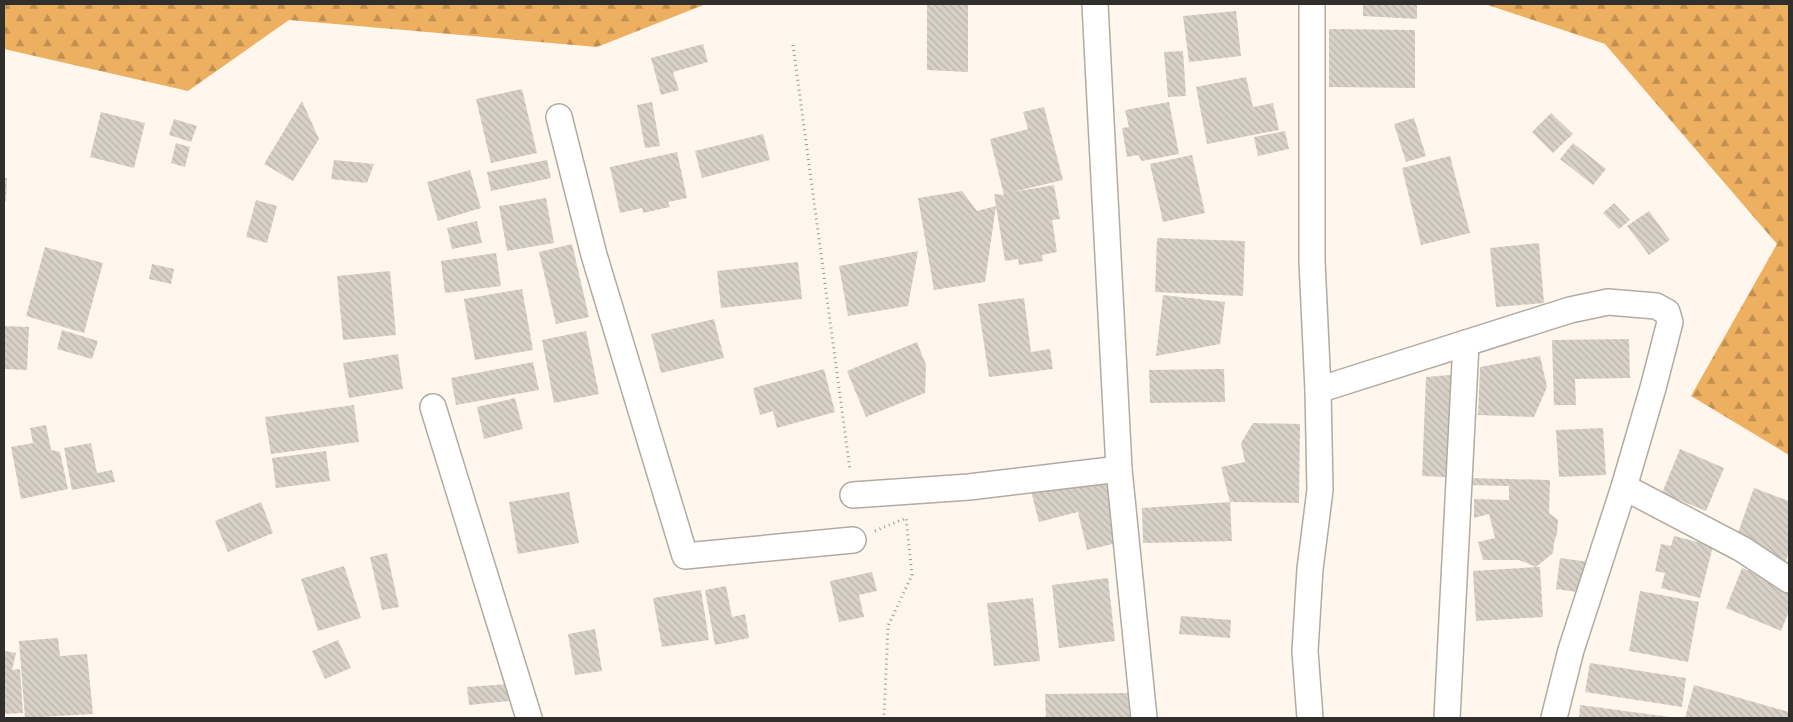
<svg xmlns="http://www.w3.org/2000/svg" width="1793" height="722" viewBox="0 0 1793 722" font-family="Poppins,sans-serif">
<defs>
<pattern id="forest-firs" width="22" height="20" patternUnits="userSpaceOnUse" patternTransform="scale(1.25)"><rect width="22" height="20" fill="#edaf60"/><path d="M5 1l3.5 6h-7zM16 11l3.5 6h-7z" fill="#c18f4f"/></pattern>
<pattern id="building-back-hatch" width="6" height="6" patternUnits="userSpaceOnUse" patternTransform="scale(1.25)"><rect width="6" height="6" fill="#d8d1c8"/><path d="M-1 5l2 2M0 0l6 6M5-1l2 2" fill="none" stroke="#bab4ac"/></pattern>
</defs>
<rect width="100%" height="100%" fill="#fff7ee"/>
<!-- forest -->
<g fill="url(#forest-firs)">
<path d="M4 4H706L597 47 289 20 188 91 4 49Z"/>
<path d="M1485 4H1789V455L1691 396 1777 244 1605 44Z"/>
</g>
<!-- building -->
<g fill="url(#building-back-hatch)">
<path d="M927 4H968V72L927 70Z"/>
<path d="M1363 4H1417V19L1363 16Z"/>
<path d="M1236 11 1241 56 1189 62 1183 16Z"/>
<path d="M1329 29 1415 30V88L1329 87Z"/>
<path d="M703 44 708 62 673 72 679 90 661 95 651 58Z"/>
<path d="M1183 51 1186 96 1168 97 1164 52Z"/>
<path d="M1246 77 1253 107 1273 103 1279 130 1207 144 1196 87Z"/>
<path d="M522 89 537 153 491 163 476 99Z"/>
<path d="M302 101 319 139 293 181 264 164Z"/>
<path d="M652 102 660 146 645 148 637 105Z"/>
<path d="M1169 102 1179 154 1142 161 1138 155 1127 157 1122 128 1129 127 1125 110Z"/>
<path d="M1044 107 1063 180 1013 192 1054 185 1060 219 1052 220 1057 252 1042 255 1043 261 1019 265 1018 259 1005 261 994 194 1004 195 990 139 1028 129 1023 112Z"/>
<path d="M101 112 145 123 134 168 90 157Z"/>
<path d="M1551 113 1573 134 1553 153 1532 132Z"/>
<path d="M1414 118 1426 156 1406 162 1394 124Z"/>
<path d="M174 119 197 126 191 142 169 135Z"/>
<path d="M1285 131 1289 149 1258 156 1254 137Z"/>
<path d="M763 134 770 160 702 178 695 151Z"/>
<path d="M176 143 190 147 185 167 171 163Z"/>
<path d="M1573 143 1606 169 1593 185 1560 159Z"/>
<path d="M677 152 687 198 668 202 670 207 643 213 642 208 620 213 610 167Z"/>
<path d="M1192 155 1205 213 1163 222 1150 164Z"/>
<path d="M1450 156 1470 233 1421 245 1402 168Z"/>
<path d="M334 160 374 164 367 183 331 179Z"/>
<path d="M547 160 551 178 491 191 487 172Z"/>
<path d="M470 170 481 208 438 221 427 182Z"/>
<path d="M4 178H7L6 201 4 200Z"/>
<path d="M962 191 977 211 996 206 985 282 934 290 918 198Z"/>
<path d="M546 198 554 243 507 251 499 206Z"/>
<path d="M256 200 277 206 267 243 246 237Z"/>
<path d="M1614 203 1630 220 1619 229 1603 213Z"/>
<path d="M1649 211 1670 240 1649 255 1627 226Z"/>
<path d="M477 221 482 243 452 249 447 228Z"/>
<path d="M1157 238 1245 241 1243 296 1155 292Z"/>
<path d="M1539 243 1544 303 1496 307 1490 248Z"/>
<path d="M572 244 589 317 556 324 539 252Z"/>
<path d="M45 247 103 263 84 333 26 316Z"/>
<path d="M918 251 908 306 848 316 839 266Z"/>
<path d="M496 253 501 286 445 293 441 261Z"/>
<path d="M798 262 802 299 721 308 717 271Z"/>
<path d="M152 264 174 269 171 284 149 279Z"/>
<path d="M390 271 396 335 343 340 337 276Z"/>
<path d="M522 289 533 350 475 360 464 299Z"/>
<path d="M1163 295 1225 302 1220 344 1156 356Z"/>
<path d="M1024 298 1031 352 1050 349 1053 369 989 377 978 304Z"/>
<path d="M714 319 724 358 661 373 651 334Z"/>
<path d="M4 326 29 327 27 370 4 369Z"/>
<path d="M62 330 98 341 92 359 57 349Z"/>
<path d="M586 331 599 394 554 403 542 340Z"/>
<path d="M1629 339 1630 378 1575 379 1576 405H1554L1552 340Z"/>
<path d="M917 342 926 365 925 393 866 417 847 371Z"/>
<path d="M398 354 403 389 349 398 343 363Z"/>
<path d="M1540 356 1547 387 1534 417 1478 415 1480 367Z"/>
<path d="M533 362 539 390 456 405 451 378Z"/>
<path d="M824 369 835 412 777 428 773 411 760 415 753 388Z"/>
<path d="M1224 369 1225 402 1150 403 1149 370Z"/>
<path d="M1474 373 1468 478 1422 476 1426 377Z"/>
<path d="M515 398 523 429 484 439 477 407Z"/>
<path d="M354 405 359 442 271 454 265 417Z"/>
<path d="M1253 423 1300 424 1299 503 1230 502 1221 467 1245 462 1241 443Z"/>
<path d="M46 425 51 450 60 452 68 489 21 499 11 447 33 443 30 428Z"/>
<path d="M1603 428 1606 475 1559 477 1556 430Z"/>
<path d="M91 443 97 473 112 470 115 482 72 490 64 448Z"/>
<path d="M1680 449 1724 468 1706 511 1662 493Z"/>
<path d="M326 451 330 481 276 488 272 458Z"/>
<path d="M1105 464 1125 541 1087 550 1078 512 1039 522 1029 483Z"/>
<path d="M1468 478 1550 480 1549 513 1558 520 1557 534 1554 542 1553 553 1536 567 1519 560H1483L1478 542 1495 538 1489 514 1474 518V499L1509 500V486L1468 485Z"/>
<path d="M1754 488 1789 501V552L1785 563 1735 541Z"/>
<path d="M569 492 579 543 518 554 509 502Z"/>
<path d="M261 502 273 533 228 552 215 521Z"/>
<path d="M1230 502 1232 541 1143 543 1142 508Z"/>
<path d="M1674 536 1713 546 1700 598 1661 588 1665 573 1655 571 1661 544 1671 546Z"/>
<path d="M387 553 399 607 382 610 370 557Z"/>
<path d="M1560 558 1589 562 1584 593 1556 589Z"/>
<path d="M344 566 361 618 318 631 301 579Z"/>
<path d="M1536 567H1540L1543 617 1476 621 1473 571Z"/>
<path d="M1742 568 1789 587V611L1781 631 1726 608Z"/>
<path d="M872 572 877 591 859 595 864 617 839 622 830 581Z"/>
<path d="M1108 578 1115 641 1059 648 1052 585Z"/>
<path d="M726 586 732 617 745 614 749 638 715 645 705 590Z"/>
<path d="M701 590 709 640 662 647 653 598Z"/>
<path d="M1640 591 1699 602 1688 662 1629 651Z"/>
<path d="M1033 598 1040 661 994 666 987 603Z"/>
<path d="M1181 616 1231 620 1230 638 1179 634Z"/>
<path d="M595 629 602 671 575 675 568 634Z"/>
<path d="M58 638 60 656 87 654 93 714 25 718 19 641Z"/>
<path d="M338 640 351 668 325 679 312 651Z"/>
<path d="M4 651 16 653 12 670 20 669 23 713 4 714Z"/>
<path d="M1590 663 1686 678 1682 707 1585 692Z"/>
<path d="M508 684 510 701 469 705 467 687Z"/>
<path d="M1694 685 1789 712V718H1685Z"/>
<path d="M1130 693V718H1046L1045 694Z"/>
<path d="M1580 705 1670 717V718H1579Z"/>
</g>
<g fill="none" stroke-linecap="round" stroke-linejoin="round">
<!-- street casing -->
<g stroke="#b2aba2" stroke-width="28">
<g id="street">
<path d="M1095 4 1119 469 1144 718"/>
<path d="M559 117 594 255 685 556 853 540"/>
<path d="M1318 390 1570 310 1608 302 1656 306 1667 312 1670 322 1653 388 1624 487 1571 650 1554 718"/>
<path d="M433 407 529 718"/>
<path d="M1624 487 1742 549 1789 580"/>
<path d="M853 495 969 487 1119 469"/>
<path d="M1310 718 1305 651 1310 569 1320 490 1318 390 1312 261V4"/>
<path d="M1447 718 1466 343"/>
</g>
</g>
<!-- path -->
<g stroke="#9c9790" stroke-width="3" stroke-dasharray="1 4" stroke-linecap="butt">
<path d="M793 45 850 470"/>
<path d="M875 531 906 518 912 575 888 626 884 718"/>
</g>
<!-- street -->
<use href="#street" stroke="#fff" stroke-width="25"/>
</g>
<!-- border -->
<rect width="1793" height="722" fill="none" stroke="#312f2b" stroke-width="10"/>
</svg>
